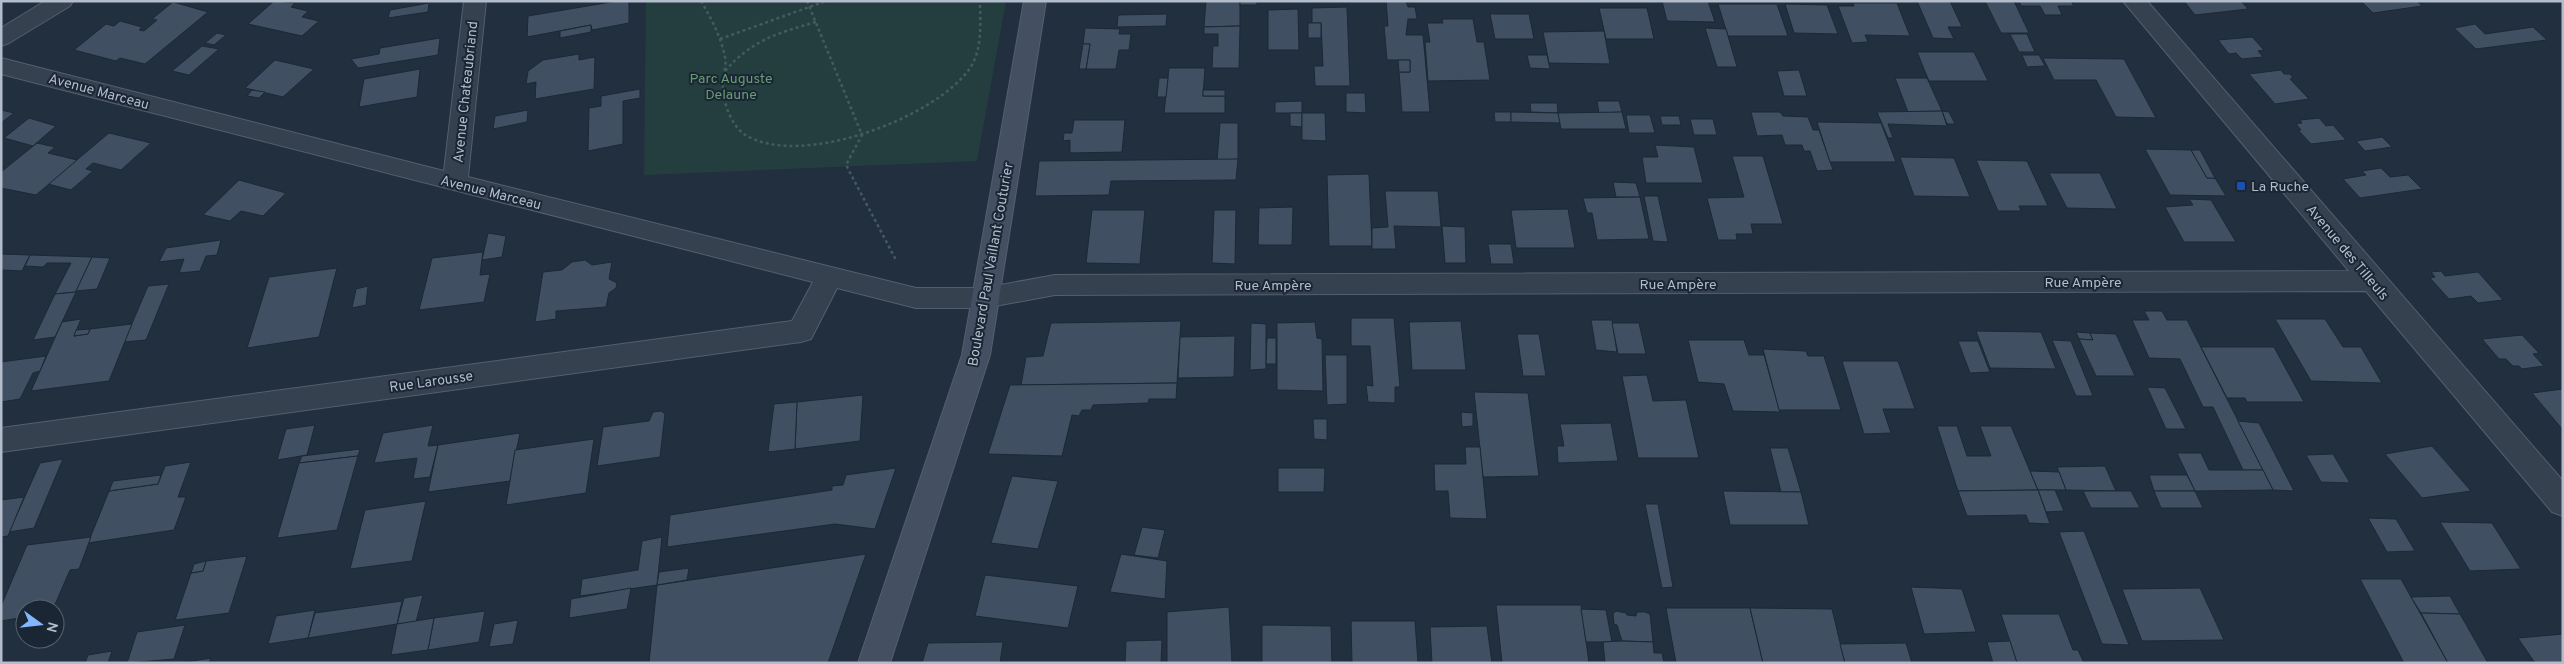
<svg xmlns="http://www.w3.org/2000/svg" width="2564" height="664" viewBox="0 0 2564 664" font-family="Overpass,sans-serif">
<rect width="100%" height="100%" fill="#222f3f"/>
<!-- green -->
<path fill="#243e40" d="M646 1H1006L977 161 644 175Z"/>
<!-- building -->
<g fill="#404f61" stroke="#1d2836">
<path d="M274 1 295 3 291 7 308 11 302 17 319 21 302 36 248 24Z"/>
<path d="M617 1H629V23L592 30 591 25 527 37 528 16Z"/>
<path d="M1206 1H1240V26L1204 27Z"/>
<rect x="1240" y="1" width="17" height="4"/>
<path d="M1386 1H1406L1408 7H1415L1417 19H1408L1406 35H1423L1430 112H1402L1399 72H1410V60H1387L1384 26H1388Z"/>
<path d="M1662 1H1708L1715 22 1667 21Z"/>
<path d="M1917 1H1950L1962 27H1948L1954 39 1933 38Z"/>
<path d="M1985 1H2014L2029 33H2001Z"/>
<path d="M2019 1H2071L2074 6H2058L2062 15H2045L2040 6H2021Z"/>
<path d="M2184 1H2241L2248 9 2195 15Z"/>
<path d="M2361 1H2417L2422 6 2373 13Z"/>
<path d="M173 2 208 12 145 64 120 58 116 61 74 50 106 24 114 26 120 21 142 27 139 30 144 31 157 20 152 19Z"/>
<path d="M429 3 428 12 388 18 390 10Z"/>
<path d="M1853 3H1897L1910 36 1865 35 1868 42 1852 43 1838 6H1854Z"/>
<path d="M1718 4H1777L1788 36H1728Z"/>
<path d="M1785 4 1827 5 1838 34 1794 33Z"/>
<path d="M1347 7 1350 86H1315L1314 66H1323L1321 23H1312V8Z"/>
<path d="M1599 8H1647L1654 39H1606Z"/>
<path d="M1298 9 1299 50H1268V10Z"/>
<path d="M1167 14 1166 26 1117 27 1118 15Z"/>
<path d="M1490 14H1529L1534 39H1495Z"/>
<path d="M1442 19H1473L1477 42H1484L1490 80 1428 81 1425 42H1430L1427 23H1443Z"/>
<rect x="1308" y="23" width="13" height="15"/>
<path d="M2475 24 2485 34 2533 27 2547 40 2476 49 2454 28Z"/>
<path d="M591 25V32L560 38V31Z"/>
<path d="M1240 26 1239 68H1212L1213 46H1218V34H1204V27Z"/>
<path d="M1085 28 1120 29 1119 34H1131L1129 50H1119L1116 69H1086L1090 44H1083Z"/>
<path d="M1705 28 1726 29 1737 67H1717Z"/>
<path d="M1604 31 1610 64 1549 63 1543 32Z"/>
<path d="M217 33 226 35 214 45 205 43Z"/>
<path d="M2010 34H2027L2035 52H2019Z"/>
<path d="M2252 37 2264 50 2258 51 2263 57 2242 59 2236 53 2229 54 2218 40Z"/>
<path d="M440 38 438 55 358 68 351 59 379 54 380 48Z"/>
<path d="M1083 44H1090L1086 69H1079Z"/>
<path d="M202 46 219 49 189 75 172 71Z"/>
<path d="M1917 52H1974L1988 81H1929Z"/>
<path d="M579 54V60L595 57 594 89 535 99 536 82 526 84 528 71 543 60Z"/>
<path d="M1527 55H1547L1550 69 1530 68Z"/>
<path d="M2022 55H2039L2045 66 2027 67Z"/>
<path d="M2043 58 2124 59 2156 118 2116 117 2096 80H2054Z"/>
<path d="M275 60 314 69 283 97 245 88Z"/>
<path d="M1398 60H1410V72H1399Z"/>
<path d="M1169 68H1205L1203 96H1225V113H1164Z"/>
<path d="M420 69 417 97 359 107 364 79Z"/>
<path d="M1799 70 1807 96H1784L1777 71Z"/>
<path d="M2281 70 2284 74H2290L2293 78 2290 79 2309 99 2275 104 2249 74Z"/>
<path d="M1159 78H1168L1166 97H1157Z"/>
<path d="M1895 78H1927L1942 111 1908 112Z"/>
<path d="M640 89V98L623 101V144L588 151 589 108 601 106V96Z"/>
<path d="M252 90 265 92 259 98 247 96Z"/>
<rect x="1203" y="90" width="22" height="6"/>
<path d="M1346 93H1365L1366 113 1346 112Z"/>
<path d="M1302 101V113H1275V102Z"/>
<path d="M1597 101H1619L1622 112 1599 113Z"/>
<path d="M1530 103H1557L1558 113 1531 112Z"/>
<path d="M1 110 14 113 1 123Z"/>
<path d="M528 110 527 122 493 129 495 116Z"/>
<path d="M1942 111 1949 112 1955 124H1947Z"/>
<path d="M1942 111 1947 126 1888 124 1893 138H1888L1877 112Z"/>
<path d="M1494 112H1511V122H1495Z"/>
<path d="M1511 112 1558 113 1561 123 1511 122Z"/>
<path d="M1622 112 1626 129H1561L1558 113Z"/>
<path d="M1751 112H1780L1783 116 1808 117 1813 130H1819L1833 170 1817 171 1810 151H1804L1802 145H1785L1782 135 1757 136Z"/>
<path d="M1290 113H1302V127L1290 126Z"/>
<path d="M1302 113H1325L1326 141 1302 140Z"/>
<path d="M1626 115H1650L1655 133H1629Z"/>
<path d="M1660 116H1679L1681 125H1662Z"/>
<path d="M29 118 56 126 33 146 4 138Z"/>
<path d="M2319 118 2326 126 2333 125 2346 140 2311 144 2298 130H2301L2296 124 2302 123 2300 120Z"/>
<path d="M1690 119H1713L1717 135H1694Z"/>
<path d="M1074 120H1125L1122 152 1070 153V140L1063 141 1064 133H1072Z"/>
<path d="M1817 122 1881 123 1896 162H1830Z"/>
<path d="M1220 123H1238V159L1217 161Z"/>
<path d="M109 133 151 143 121 170 93 163 86 169 93 171 71 190 48 184Z"/>
<path d="M2382 137 2392 147 2365 151 2356 141Z"/>
<path d="M37 143 55 147 48 153 77 160 36 195 1 188V172Z"/>
<path d="M1655 145 1694 147 1703 183H1646L1642 157H1658Z"/>
<path d="M2145 149 2191 150 2207 178H2215L2226 196 2170 195Z"/>
<path d="M2191 150H2200L2215 178H2207Z"/>
<path d="M1732 156H1763L1783 224H1751L1753 234H1736L1737 240H1718L1707 198 1744 197Z"/>
<path d="M1900 157 1954 158 1970 197 1914 196Z"/>
<path d="M1238 159 1236 180 1111 181 1109 195 1035 196 1039 161Z"/>
<path d="M1976 160 2027 161 2048 206H2019L2021 211H1998Z"/>
<path d="M2381 168 2390 177 2408 175 2422 189 2360 198 2343 179 2366 175 2362 171Z"/>
<path d="M2049 173H2100L2117 209 2067 208Z"/>
<path d="M1369 174 1372 246H1329L1327 175Z"/>
<path d="M239 180 286 193 263 216 241 211 230 221 203 215Z"/>
<path d="M1613 182 1636 183 1640 197H1616Z"/>
<path d="M1385 191H1438L1441 227 1394 226 1396 249H1372V228L1388 227Z"/>
<path d="M1644 196H1658L1668 242 1653 241Z"/>
<path d="M1640 197 1649 239 1597 240 1592 213H1587L1583 198Z"/>
<path d="M2189 199 2211 200 2236 242H2184L2165 207 2193 205Z"/>
<path d="M1293 207 1292 245H1258L1259 208Z"/>
<path d="M1568 209 1575 248H1516L1511 210Z"/>
<path d="M1092 210H1145L1140 264 1086 263Z"/>
<path d="M1214 210H1236L1235 264 1212 263Z"/>
<path d="M1442 226 1465 227 1466 263H1445Z"/>
<path d="M488 233 506 236 502 257 482 260Z"/>
<path d="M221 240 217 255 206 256 200 271 179 273 184 259 159 262 166 248Z"/>
<path d="M1488 244H1511L1514 264H1491Z"/>
<path d="M483 252 480 275 490 274 484 302 419 310 432 258Z"/>
<path d="M1 254 30 255 22 271 1 270Z"/>
<path d="M30 255 92 257 76 292 55 294 71 263H47L43 267 25 266Z"/>
<path d="M92 257 110 258 97 289 76 291Z"/>
<path d="M585 260 592 265 612 262 609 279 617 283 616 288 609 293 606 307 556 311V319L535 322 543 272 562 270 572 262Z"/>
<path d="M337 268 319 337 247 348 269 277Z"/>
<path d="M2441 271 2445 276 2478 272 2503 300 2478 303 2471 296 2449 299 2430 278 2435 277 2431 272Z"/>
<path d="M169 284 146 340 124 342 148 286Z"/>
<path d="M368 286 366 305 352 308 356 289Z"/>
<path d="M76 292 55 337 33 340 55 294Z"/>
<path d="M2144 311H2162L2167 320H2187L2263 470H2243L2213 407H2203L2180 359 2149 358 2132 320H2149Z"/>
<path d="M1351 318H1394L1400 387H1395V403L1368 402 1366 385 1373 386 1370 346H1351Z"/>
<path d="M81 319 74 336 88 334 90 329 132 324 109 381 31 391 62 322Z"/>
<path d="M2275 319H2325L2343 347H2361L2382 383 2311 381Z"/>
<path d="M1591 320H1612L1617 352 1596 350Z"/>
<path d="M1181 321 1177 383 1021 385 1026 357 1043 356 1051 323Z"/>
<path d="M1461 321 1466 370H1412L1409 322Z"/>
<path d="M1315 322 1317 338 1322 339 1323 391 1277 390V323Z"/>
<path d="M1251 323 1266 324V369L1250 370Z"/>
<path d="M1612 323H1639L1646 354H1618Z"/>
<path d="M90 329 88 334 74 336 76 330Z"/>
<path d="M1976 331 2041 332 2056 369 1990 368Z"/>
<path d="M2076 332 2090 333 2093 340 2079 339Z"/>
<path d="M2090 333 2116 334 2135 376H2096L2079 339 2093 340Z"/>
<path d="M1517 334H1539L1546 376H1523Z"/>
<path d="M2522 335 2539 353 2533 354 2544 366 2522 369 2519 366H2513L2506 359H2499L2482 339Z"/>
<path d="M1235 336 1234 377 1178 378 1180 337Z"/>
<path d="M1267 338H1276V364H1266Z"/>
<path d="M1688 340H1744L1749 355H1764L1780 412 1733 411 1724 384 1698 382Z"/>
<path d="M2052 340 2071 341 2093 396H2076Z"/>
<path d="M1958 341H1978L1990 372 1970 373Z"/>
<path d="M2201 347H2274L2304 402H2247L2245 398H2227Z"/>
<path d="M1763 349 1806 351 1808 356H1824L1841 410H1779Z"/>
<path d="M1325 355H1347V404L1327 405Z"/>
<path d="M46 356 40 371 33 373 20 399 1 402V362Z"/>
<path d="M1842 361H1898L1915 409H1883L1891 433 1864 434Z"/>
<path d="M1647 375 1653 401 1686 400 1699 458H1638L1622 376Z"/>
<path d="M1177 383 1176 399H1149L1148 403 1093 405 1091 410H1082L1079 416 1072 415 1062 456 988 454 1010 385Z"/>
<path d="M2147 387 2165 388 2186 429H2166Z"/>
<path d="M2563 389V430L2532 393Z"/>
<path d="M1474 392 1528 393 1539 476 1483 477Z"/>
<path d="M863 395 860 441 795 449 797 402Z"/>
<path d="M797 402 795 449 768 452 774 404Z"/>
<path d="M661 411 665 414 660 457 597 466 603 427 649 421 653 412Z"/>
<path d="M1461 412 1473 413V426L1462 427Z"/>
<path d="M1313 419H1327V440L1314 439Z"/>
<path d="M2238 421 2259 423 2294 491 2273 490Z"/>
<path d="M1611 423 1618 461 1558 463 1557 446H1564L1560 424Z"/>
<path d="M315 425 307 455 277 460 286 429Z"/>
<path d="M433 425 428 446 438 445 430 477 413 479 417 458 374 463 383 433Z"/>
<path d="M1937 426H1957L1967 456H1991L1980 426H2011L2038 490 1958 491Z"/>
<path d="M520 433 510 481 428 492 438 445Z"/>
<path d="M594 439 586 493 506 505 515 450Z"/>
<path d="M2432 446 2471 491 2422 498 2385 454Z"/>
<path d="M1465 447H1480L1487 519 1450 518 1448 491H1435L1434 464H1466Z"/>
<path d="M1770 448H1788L1801 492H1781Z"/>
<path d="M360 449 358 456 299 463 302 456Z"/>
<path d="M2177 453H2201L2209 470H2263L2273 490 2195 491Z"/>
<path d="M2333 454 2350 483 2321 482 2306 455Z"/>
<path d="M358 456 337 530 277 538 299 463Z"/>
<path d="M63 459 34 528 9 532 40 463Z"/>
<path d="M191 462 178 497H186L174 530 88 543 109 491 158 484 165 466Z"/>
<path d="M2105 466 2116 491 2066 490 2057 467Z"/>
<path d="M896 468 875 529 835 524 667 547 670 515 832 490V486L843 485 846 475Z"/>
<path d="M1278 468H1325L1324 492H1278Z"/>
<path d="M2030 471 2059 472 2066 490H2038Z"/>
<path d="M161 475 158 484 109 491 113 481Z"/>
<path d="M2149 475H2187L2195 491H2154Z"/>
<path d="M1012 476 1058 481 1038 549 991 543Z"/>
<path d="M2038 490H2055L2064 511 2046 512Z"/>
<path d="M2038 490 2050 524 2029 523 2026 515 1967 516 1958 491Z"/>
<path d="M1723 491 1801 492 1809 525H1730Z"/>
<path d="M2083 491H2131L2140 508H2091Z"/>
<path d="M2154 491H2195L2203 508H2161Z"/>
<path d="M24 497 8 536 1 537V500Z"/>
<path d="M426 501 412 561 350 569 365 510Z"/>
<path d="M1645 504H1658L1673 587 1662 588Z"/>
<path d="M2368 518 2396 519 2415 551 2387 552Z"/>
<path d="M2440 522 2492 523 2521 569 2470 571Z"/>
<path d="M1142 527 1165 530 1158 558 1134 555Z"/>
<path d="M2084 531 2129 645 2102 644 2059 532Z"/>
<path d="M91 537 79 569 70 570 53 609H25V617L1 621V606L27 545Z"/>
<path d="M662 537 657 585 580 596 582 579 638 570 642 541Z"/>
<path d="M866 554 828 663H649L657 585Z"/>
<path d="M1121 554 1167 561 1165 599 1110 592Z"/>
<path d="M247 556 229 613 175 620 191 573 203 571 206 561Z"/>
<path d="M206 561 203 571 191 573 194 564Z"/>
<path d="M689 568 687 580 657 585 659 572Z"/>
<path d="M985 575 1078 586 1068 628 975 616Z"/>
<path d="M2360 579H2401L2448 663H2404Z"/>
<path d="M1911 587 1962 589 1976 632 1924 634Z"/>
<path d="M631 588 627 609 569 618 571 599Z"/>
<path d="M2200 588 2224 640 2142 641 2122 589Z"/>
<path d="M423 595 416 622 397 624 404 598Z"/>
<path d="M2450 596 2460 614 2421 613 2411 597Z"/>
<path d="M402 601 397 624 308 638 315 613Z"/>
<path d="M1496 605H1581L1589 663H1502Z"/>
<path d="M1229 607 1232 663H1167V612Z"/>
<path d="M1666 608H1750L1763 663H1676Z"/>
<path d="M1750 608 1832 609 1845 663H1763Z"/>
<path d="M1581 609 1606 610 1612 642H1586Z"/>
<path d="M315 610 308 638 268 644 276 616Z"/>
<path d="M485 611 479 642 428 650 434 618Z"/>
<path d="M1616 611 1626 613 1627 615 1636 616 1637 612H1645L1650 614 1653 642 1622 641 1617 625 1614 624 1613 614Z"/>
<path d="M2421 613 2460 614 2488 663H2448Z"/>
<path d="M2001 614H2059L2073 650H2078L2084 663H2017Z"/>
<path d="M434 618 428 650 391 655 397 624Z"/>
<path d="M518 620 513 644 489 647 494 624Z"/>
<path d="M1351 621H1415L1418 663H1352Z"/>
<path d="M185 625 174 659 127 663 137 632Z"/>
<path d="M1262 625 1331 626 1332 663H1262Z"/>
<path d="M1487 626 1492 663H1432L1430 627Z"/>
<path d="M2563 634V663H2535L2518 638Z"/>
<path d="M1162 640 1161 663H1125L1126 641Z"/>
<path d="M1622 641 1653 642 1654 653H1662L1664 663H1605L1603 642Z"/>
<path d="M2010 641 2017 663H1993L1987 642Z"/>
<path d="M1003 642 1000 663H922L928 643Z"/>
<path d="M1906 643 1912 663H1845L1840 644Z"/>
<path d="M112 651 108 663H85L88 655Z"/>
<path d="M211 658 209 663H180Z"/>
</g>
<g fill="none" stroke-linecap="round" stroke-linejoin="round">
<!-- street casing -->
<g stroke="#545f6d" stroke-width="2">
<g id="street">
<path d="M45 1H73L70 6 9 43 1 46V28Z"/>
<path d="M464 1H486L468 177 916 288H984L1055 275 2349 271 2123 1H2147L2563 481V516L2552 512 2366 291 1055 295 984 308H916L837 288 811 339 801 342 1 452V428L792 321 813 282 1 74V58L444 171Z"/>
</g>
</g>
<!-- secondary casing -->
<g stroke="#545f6d" stroke-width="2">
<path id="secondary" d="M1024 1H1046L990 355 890 663H858L962 355Z"/>
</g>
<!-- path -->
<g stroke="#425b5d" stroke-width="2.5" stroke-dasharray="3 3" stroke-linecap="butt">
<path d="M701 1C711 18 721 37 725 57 727 65 723 74 723 83 722 99 730 124 744 134 798 170 936 118 970 68 983 48 980 23 980 1"/>
<path d="M807 1 862 135 846 165 896 260"/>
<path d="M720 39 826 1"/>
<path d="M725 71C752 40 778 33 816 22"/>
</g>
<!-- street -->
<use href="#street" fill="#36414f" fill-rule="evenodd"/>
<!-- secondary -->
<use href="#secondary" fill="#445062" fill-rule="evenodd"/>
</g>
<!-- markers -->
<rect fill="#1a4fb4" stroke="#1b2634" stroke-width="2" x="2236" y="181" width="10" height="10" rx="2.5"/>
<g text-anchor="middle" stroke-width="4" stroke-linejoin="round" paint-order="stroke">
<!-- park labels -->
<g font-size="14" fill="#679d71" stroke="#1b2634">
<text x="731" y="83">Parc Auguste<tspan x="731" dy="16">Delaune</tspan></text>
</g>
<!-- street labels -->
<g font-size="14" fill="#b2bcca" stroke="#1b2634">
<text transform="translate(99 91) rotate(15)" y="5">Avenue Marceau</text>
<text transform="translate(465 92) rotate(-84)" y="5">Avenue Chateaubriand</text>
<text transform="translate(491 192) rotate(14)" y="5">Avenue Marceau</text>
<text transform="translate(2348 252) rotate(50)" y="5">Avenue des Tilleuls</text>
<text transform="translate(990 264) rotate(-80)" y="5">Boulevard Paul Vaillant Couturier</text>
<text x="2083" y="287">Rue Ampère</text>
<text x="1678" y="289">Rue Ampère</text>
<text x="1273" y="290">Rue Ampère</text>
<text transform="translate(431 381) rotate(-8)" y="5">Rue Larousse</text>
</g>
<!-- poi labels -->
<g font-size="14" fill="#b2bcca" stroke="#1b2634" text-anchor="start">
<text x="2251" y="191">La Ruche</text>
</g>
</g>
<!-- border -->
<rect width="2564" height="664" fill="none" stroke="#b2bcca" stroke-width="5"/>
<!-- north arrow -->
<g transform="translate(40 624) rotate(105)"><circle r="24" fill="#1b2634" stroke="#576270"/>
<path d="M0-4L9 19L0 12L-9 19Z" fill="#82b6ff"/>
<text y="-8" font-size="14" font-weight="bold" text-anchor="middle" fill="#b2bcca">N</text>
</g>
</svg>
